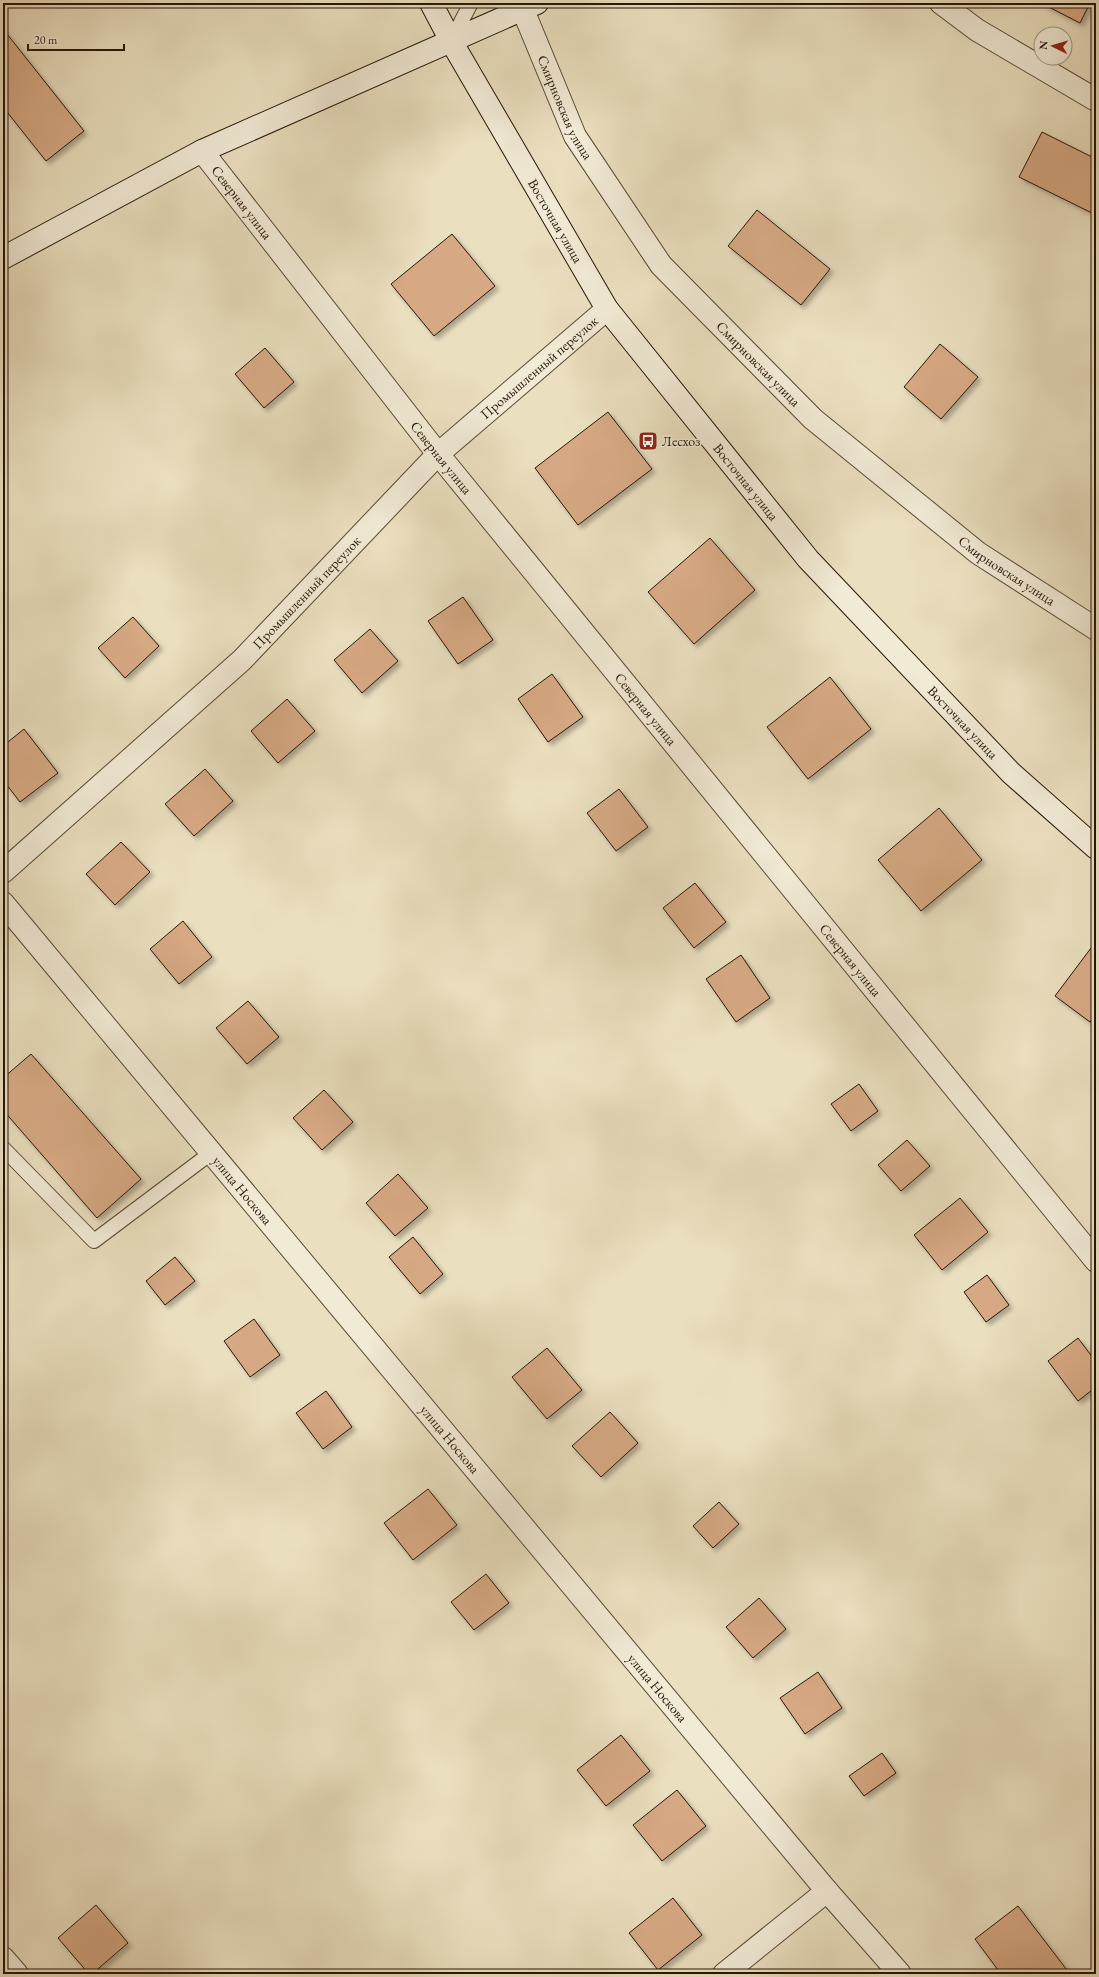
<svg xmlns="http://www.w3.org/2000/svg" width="1099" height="1977" viewBox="0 0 1099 1977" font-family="'EB Garamond',serif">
<defs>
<filter id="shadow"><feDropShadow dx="3.5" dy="3.5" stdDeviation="2" flood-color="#0004"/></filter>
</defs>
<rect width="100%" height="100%" fill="#eadfbf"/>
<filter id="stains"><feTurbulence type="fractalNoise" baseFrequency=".005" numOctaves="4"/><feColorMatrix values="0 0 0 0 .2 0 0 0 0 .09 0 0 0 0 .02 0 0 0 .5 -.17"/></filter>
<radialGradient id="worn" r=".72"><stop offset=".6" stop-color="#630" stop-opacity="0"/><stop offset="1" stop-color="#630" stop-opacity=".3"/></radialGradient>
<!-- building -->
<g fill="#d6a984" stroke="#261506" filter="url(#shadow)">
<path d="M1041 3H1090L1080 23Z"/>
<path d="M3 29 84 131 46 161 3 107Z"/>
<path d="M1042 132 1096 159V215L1019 177Z"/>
<path d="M757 210 830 269 801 305 728 246Z"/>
<path d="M452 234 495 286 434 336 391 284Z"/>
<path d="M940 344 978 377 941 419 904 387Z"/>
<path d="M265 348 294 382 264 408 235 374Z"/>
<path d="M608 412 652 469 578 525 535 468Z"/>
<path d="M710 538 755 590 694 644 648 592Z"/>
<path d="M463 597 493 640 458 664 428 621Z"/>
<path d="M133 617 159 646 125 678 98 648Z"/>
<path d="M370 629 398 661 362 693 334 660Z"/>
<path d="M552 674 583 717 548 742 518 699Z"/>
<path d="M830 677 871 729 808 779 767 727Z"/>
<path d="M287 699 315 731 278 763 251 731Z"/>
<path d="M24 729 58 773 20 802 3 780V746Z"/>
<path d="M205 769 233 801 194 836 165 804Z"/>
<path d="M619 789 648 827 616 851 587 813Z"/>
<path d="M939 808 982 860 921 911 878 860Z"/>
<path d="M121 842 150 872 115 905 86 874Z"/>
<path d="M695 883 726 922 694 948 663 908Z"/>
<path d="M183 921 212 957 179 984 150 949Z"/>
<path d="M1091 948 1096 952V1014L1090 1022 1055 996Z"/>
<path d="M741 955 770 998 736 1022 706 979Z"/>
<path d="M248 1001 279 1037 247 1064 216 1028Z"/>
<path d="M31 1054 141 1179 97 1218 3 1110V1078Z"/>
<path d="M859 1084 878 1111 851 1131 831 1104Z"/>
<path d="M324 1090 353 1122 322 1150 293 1118Z"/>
<path d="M907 1140 930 1166 901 1191 878 1165Z"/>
<path d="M398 1174 428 1208 395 1236 366 1203Z"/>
<path d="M960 1198 988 1232 942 1270 914 1235Z"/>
<path d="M413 1237 443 1274 420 1294 389 1257Z"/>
<path d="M175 1257 195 1281 165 1305 146 1281Z"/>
<path d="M987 1275 1009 1305 986 1322 964 1292Z"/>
<path d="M254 1319 280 1355 250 1377 224 1341Z"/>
<path d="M1078 1338 1096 1362V1387L1078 1401 1048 1361Z"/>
<path d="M547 1348 582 1390 547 1419 512 1377Z"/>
<path d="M326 1391 352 1427 323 1449 296 1413Z"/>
<path d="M610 1412 638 1443 601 1477 572 1446Z"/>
<path d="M428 1489 457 1525 413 1560 384 1523Z"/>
<path d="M719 1502 739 1524 713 1548 693 1526Z"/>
<path d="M486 1574 509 1603 474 1630 451 1602Z"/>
<path d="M759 1598 786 1629 753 1658 726 1627Z"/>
<path d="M818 1672 842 1708 805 1734 780 1698Z"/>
<path d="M621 1735 650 1771 606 1806 577 1770Z"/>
<path d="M882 1753 896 1773 864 1796 849 1776Z"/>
<path d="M677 1790 706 1826 662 1861 633 1825Z"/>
<path d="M673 1898 702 1935 658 1970 629 1933Z"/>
<path d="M96 1905 128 1943 92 1974H89L58 1938Z"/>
<path d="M1018 1906 1070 1974H1001L975 1939Z"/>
</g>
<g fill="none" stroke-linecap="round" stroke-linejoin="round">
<!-- lane casing -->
<g stroke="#574834" stroke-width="16">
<g id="lane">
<path d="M451 41 471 3"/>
<path d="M3 1148 94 1241 211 1153"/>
</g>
</g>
<!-- street casing -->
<g stroke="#574834" stroke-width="24">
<g id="street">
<path d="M941 3 977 30 1096 100"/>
<path id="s1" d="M523 10 575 136 661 265 813 419 978 553 1096 629"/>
<path id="s2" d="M202 151 438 454 1096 1261"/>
<path id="s3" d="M3 872 242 660 438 454 607 309"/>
<path id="s4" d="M3 903 827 1891 900 1974"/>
<path d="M3 1958 17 1974"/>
<path d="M724 1974 827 1891"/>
</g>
</g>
<!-- secondary casing -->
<g stroke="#261506" stroke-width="24">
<g id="secondary">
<path id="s5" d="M431 3 451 41 607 309 808 559 1011 773 1096 848"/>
<path d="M3 258 202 151 537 3"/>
</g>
</g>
<!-- lane -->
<use href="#lane" stroke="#f1ead5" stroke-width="14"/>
<!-- street -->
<use href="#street" stroke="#f1ead5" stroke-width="22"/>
<!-- secondary -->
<use href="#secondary" stroke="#f1ead5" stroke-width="22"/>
</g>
<!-- icons -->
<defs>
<g id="bus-square" transform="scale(1)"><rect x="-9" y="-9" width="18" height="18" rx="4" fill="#8f2418" stroke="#f1ead5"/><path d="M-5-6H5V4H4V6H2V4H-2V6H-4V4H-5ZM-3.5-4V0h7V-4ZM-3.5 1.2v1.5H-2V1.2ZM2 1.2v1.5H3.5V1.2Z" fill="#fff"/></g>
</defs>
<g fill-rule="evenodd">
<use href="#bus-square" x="648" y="441"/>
</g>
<g text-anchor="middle" stroke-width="3" stroke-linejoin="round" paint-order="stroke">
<!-- street labels -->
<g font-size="14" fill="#261506" stroke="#f1ead5">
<text dy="5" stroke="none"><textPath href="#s1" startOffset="106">Смирновская улица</textPath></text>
<text dy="5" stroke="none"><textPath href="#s2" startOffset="65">Северная улица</textPath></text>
<text dy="5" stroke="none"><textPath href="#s5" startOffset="251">Восточная улица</textPath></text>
<text dy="5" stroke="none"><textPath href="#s1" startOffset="430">Смирновская улица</textPath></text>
<text dy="5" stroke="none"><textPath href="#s3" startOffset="737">Промышленный переулок</textPath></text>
<text dy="5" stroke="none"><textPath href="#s2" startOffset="389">Северная улица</textPath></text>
<text dy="5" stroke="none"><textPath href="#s5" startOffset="575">Восточная улица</textPath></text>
<text dy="5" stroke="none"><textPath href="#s1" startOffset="754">Смирновская улица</textPath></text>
<text dy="5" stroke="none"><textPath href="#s3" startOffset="413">Промышленный переулок</textPath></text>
<text dy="5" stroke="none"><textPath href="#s2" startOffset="713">Северная улица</textPath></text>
<text dy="5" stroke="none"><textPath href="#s5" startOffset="899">Восточная улица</textPath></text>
<text dy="5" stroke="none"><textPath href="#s2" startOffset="1037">Северная улица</textPath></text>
<text dy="5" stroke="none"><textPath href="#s4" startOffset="374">улица Носкова</textPath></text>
<text dy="5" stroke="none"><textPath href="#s4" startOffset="698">улица Носкова</textPath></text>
<text dy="5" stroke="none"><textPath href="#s4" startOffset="1022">улица Носкова</textPath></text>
</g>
<!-- poi labels -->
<g font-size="14" fill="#261506" stroke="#f1ead5" text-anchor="start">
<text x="662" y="446">Лесхоз</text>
</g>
</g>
<!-- margin -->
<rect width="1099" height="1977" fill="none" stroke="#eadfbf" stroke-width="16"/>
<rect x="4" y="4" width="1091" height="1969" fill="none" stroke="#261506" stroke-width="2"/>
<rect x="8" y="8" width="1083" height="1961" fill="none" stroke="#261506"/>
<!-- north arrow -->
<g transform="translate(1053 46) rotate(275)"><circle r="19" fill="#f1ead5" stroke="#a09582"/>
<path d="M0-3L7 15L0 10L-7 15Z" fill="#8f2418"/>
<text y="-6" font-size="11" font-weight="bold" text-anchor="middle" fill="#261506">N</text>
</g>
<!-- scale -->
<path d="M28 44v6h96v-6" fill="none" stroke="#261506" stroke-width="2"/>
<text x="34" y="44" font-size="12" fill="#261506" stroke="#f1ead5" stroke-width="3" paint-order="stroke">20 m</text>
<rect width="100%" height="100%" filter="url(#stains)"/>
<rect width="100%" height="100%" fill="url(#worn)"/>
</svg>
